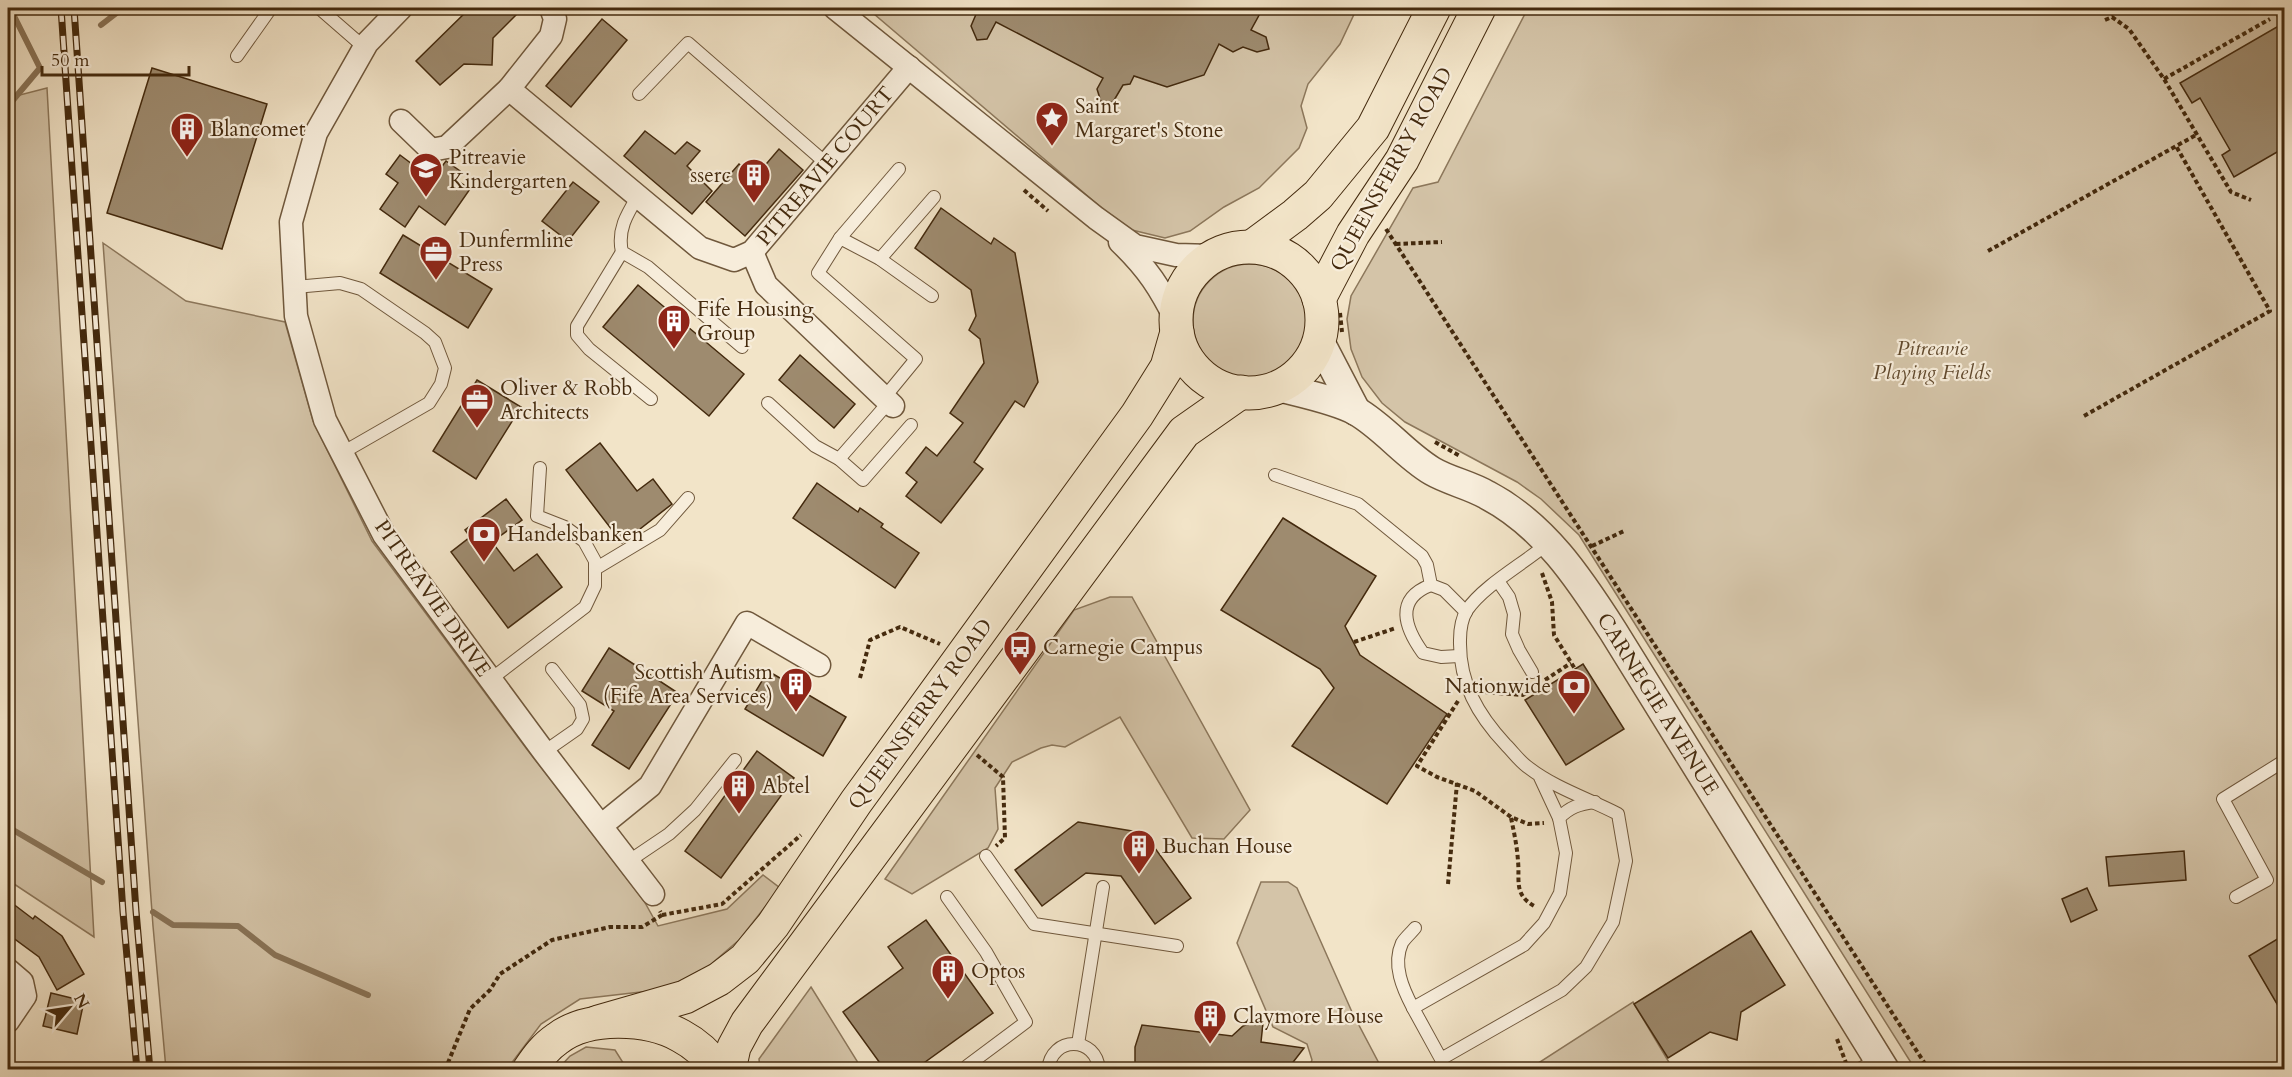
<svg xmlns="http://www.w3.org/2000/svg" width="2292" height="1077" viewBox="0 0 2292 1077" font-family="Cardo,serif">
<rect width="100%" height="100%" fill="#f2e4c8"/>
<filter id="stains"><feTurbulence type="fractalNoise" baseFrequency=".00333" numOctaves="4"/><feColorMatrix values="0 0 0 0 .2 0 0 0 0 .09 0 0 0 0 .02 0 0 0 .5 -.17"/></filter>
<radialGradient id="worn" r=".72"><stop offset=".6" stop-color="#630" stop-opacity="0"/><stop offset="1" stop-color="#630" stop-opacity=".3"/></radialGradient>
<!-- green -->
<g fill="#d4c4a8" stroke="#8c775b" stroke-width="1.5">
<path d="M867 8H1357L1340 44 1308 84 1301 106 1307 128 1299 148 1259 188 1224 207 1190 231 1165 238 1132 230 1104 210Z"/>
<path d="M1528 8H2284V1069H1915L1579 535 1541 499 1517 482 1405 422 1382 403 1362 377 1351 349 1347 319 1351 296 1413 188 1438 182Z"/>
<path d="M47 88 94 937 8 880V98Z"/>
<path d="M103 243 186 301 285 322 313 421 372 541 526 748 644 901 658 926 727 909 763 875 780 888 739 940 696 977 658 990 580 999 541 1024 507 1069H166L153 926Z"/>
<circle cx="1250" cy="321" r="57"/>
<path d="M1110 597H1132L1250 810 1224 839 1192 838 1120 717 1065 747 1052 745 1041 748 1012 762 995 788 998 829 988 848 912 894 885 879 1074 610Z"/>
<path d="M1261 882H1288L1297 888 1352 1012 1382 1069H1308L1312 1060 1307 1044 1273 1027 1237 943Z"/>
<path d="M811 987 857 1061 860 1069H760L759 1059Z"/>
<path d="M1633 1002 1673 1069H1529Z"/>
<path d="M586 1047 615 1050 627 1069H558L570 1056Z"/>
</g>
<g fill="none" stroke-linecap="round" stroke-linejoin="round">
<!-- stream -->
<g stroke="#897458" stroke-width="6">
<path d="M101 25 123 8"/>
<path d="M8 106 40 68 10 8"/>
<path d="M8 827 102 882"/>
<path d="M153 912 173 925 238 926 275 955 368 995"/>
</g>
</g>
<!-- building -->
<g fill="#9e8b6f" stroke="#442a0e" stroke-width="1.5">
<path d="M470 8H523L493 38 492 65 464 64 440 85 416 61Z"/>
<path d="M968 8H1142L1147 10 1155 8H1263L1251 30 1266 37 1269 49 1257 52 1243 47 1233 52 1219 44 1204 75 1167 87 1134 76 1130 84 1123 85 1113 102 1102 105 1097 89 1103 78 996 22 987 39 977 40 971 26 977 12Z"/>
<path d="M602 19 627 40 571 107 546 86Z"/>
<path d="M2282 24H2284V148L2234 177 2222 155 2230 150 2200 98 2192 103 2180 83Z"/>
<path d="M152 68 267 104 222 249 107 213Z"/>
<path d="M645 131 675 154 687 142 700 151 687 166 712 191 692 214 624 156Z"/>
<path d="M779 149 803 170 745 236 706 202 739 164 755 177Z"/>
<path d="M400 155 416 167 421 159 440 169 446 161 460 171 455 179 470 189 445 225 419 206 405 227 380 209 398 183 386 174Z"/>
<path d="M573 182 599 202 568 241 542 221Z"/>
<path d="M941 208 991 244 994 238 1015 253 1038 382 1024 407 1015 401 974 462 983 469 941 523 906 496 917 482 906 473 926 447 937 456 963 423 950 413 984 363 980 339 969 330 976 316 971 290 915 248Z"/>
<path d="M403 235 492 289 468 328 380 273Z"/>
<path d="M638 285 744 374 709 416 603 327Z"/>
<path d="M800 355 855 404 834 428 779 380Z"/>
<path d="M477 380 521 407 476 479 433 451Z"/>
<path d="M600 443 637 491 653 479 672 504 622 543 566 470Z"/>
<path d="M817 483 858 512 860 508 883 524 881 527 919 553 895 588 793 518Z"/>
<path d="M506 499 522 520 492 542 514 571 537 554 562 587 508 628 451 552 470 537 465 530Z"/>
<path d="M1283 518 1376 576 1345 626 1360 655 1447 714 1387 804 1292 746 1334 688 1320 669 1221 610Z"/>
<path d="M609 648 678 693 629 769 592 745 614 711 582 691Z"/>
<path d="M1583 664 1624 729 1566 765 1525 700Z"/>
<path d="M768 671 846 717 823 756 745 709Z"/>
<path d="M757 751 794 778 721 878 685 851Z"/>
<path d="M1078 822 1144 833 1191 898 1155 924 1121 876 1086 873 1042 906 1015 870Z"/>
<path d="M2184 851 2186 880 2109 886 2106 857Z"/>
<path d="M2087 888 2097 910 2071 922 2062 899Z"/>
<path d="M8 900 33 919 35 916 62 936 84 974 57 990 39 957 8 934Z"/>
<path d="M926 920 993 1013 914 1070H885L843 1012 903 968 888 947Z"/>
<path d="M1751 931 1785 985 1741 1012 1737 1040 1710 1032 1668 1058 1634 1004Z"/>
<path d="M2284 935V1016L2249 956Z"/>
<path d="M51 993 84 1001 77 1034 43 1026Z"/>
<path d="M1251 1023H1263L1261 1042 1304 1048 1287 1070H1135V1047L1142 1025 1232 1036 1243 1026Z"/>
</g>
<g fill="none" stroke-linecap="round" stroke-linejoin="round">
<!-- service casing -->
<g stroke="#70583c" stroke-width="14">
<g id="service">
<path d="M319 8 365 48"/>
<path d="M2280 8 2284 16"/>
<path d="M237 56 271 8"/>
<path d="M639 94 688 43 827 164"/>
<path d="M638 196C627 214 617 230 622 252L648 267 742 347"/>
<path d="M840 238 899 169"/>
<path d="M622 252 577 326V335L589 349 651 399"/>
<path d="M880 259 934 197"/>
<path d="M295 287 340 283 361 289 425 333 435 342 445 368 441 384 429 403 342 453"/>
<path d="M884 398 916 359 818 273 840 238 880 259 932 296"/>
<path d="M889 402 839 459 863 480 911 425"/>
<path d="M768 403 815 446 839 459"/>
<path d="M1275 475 1358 504 1422 556 1427 565 1431 585 1444 590 1466 612"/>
<path d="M595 569 660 530 688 498"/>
<path d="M1498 581 1509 597 1514 614 1512 634 1519 650 1532 672"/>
<path d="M1431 585C1394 599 1405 628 1423 653L1441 657 1459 656"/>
<path d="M491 679 585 607 595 586V561L584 541 565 527 537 516 540 468"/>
<path d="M544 752 577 729 583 719 580 705 552 669"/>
<path d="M1539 775 1559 818 1566 853 1560 893 1544 923 1524 945 1413 1008 1441 1059 1562 990 1586 967 1613 922 1626 861 1618 814C1589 799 1555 788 1529 768 1520 762 1514 753 1506 745 1478 715 1459 683 1460 640 1460 630 1462 618 1467 610 1484 585 1525 563 1548 543"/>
<path d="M1559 818C1570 807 1579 804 1595 802"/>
<path d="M986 856 1034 924 1177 946"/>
<path d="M629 861 669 834 695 810 735 760"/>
<path d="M947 897 986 952 1026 1022 967 1066 969 1070"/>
<path d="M2236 897 2267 880 2223 799 2284 761"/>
<path d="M1413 1008C1403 989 1392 965 1402 943 1405 938 1411 933 1415 928"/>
<path d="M1078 1044 1103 887"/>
<path d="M1048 1070C1051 1035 1097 1036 1099 1070"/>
<path d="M1858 1070 1878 1059"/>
</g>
</g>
<!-- minor casing -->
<g stroke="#70583c" stroke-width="25">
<g id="minor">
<path d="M401 8 367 43 316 133 291 222 296 316 325 420 384 535 544 752 653 894"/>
<path d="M835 8 1096 218 1135 246 1176 255 1213 256"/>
<path d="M509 89 700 248 734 260 752 252 909 67"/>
<path d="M401 121 431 150 447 147 509 89 551 36 555 19 551 8"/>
<path d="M1120 242C1148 269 1160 288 1177 322"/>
<path d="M752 252 766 285 893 406"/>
<path d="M602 825 650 786 747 623 819 665"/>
<path d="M8 970 22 982 25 996 8 1021"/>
</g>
</g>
<!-- tertiary casing -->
<g stroke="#70583c" stroke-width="31">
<g id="tertiary">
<path d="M1319 340 1356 411"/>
<path d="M1278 387C1301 393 1336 400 1356 411 1384 427 1405 455 1432 471 1449 481 1470 485 1487 495 1544 525 1579 578 1613 631L1885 1070"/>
</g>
</g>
<!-- primary casing -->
<g stroke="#442a0e" stroke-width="35">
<g id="primary">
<path d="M1253 246 1295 215 1318 195 1373 128 1434 8"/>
<circle cx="1249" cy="320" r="73"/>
<path d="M1319 299 1353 234 1402 160 1479 8"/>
<path d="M598 1022 685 997 719 979 745 959 773 925 856 802 1137 415 1167 367 1177 332"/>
<path d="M529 1070C537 1058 545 1047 557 1039 588 1015 647 1017 681 1036 696 1044 709 1056 719 1070"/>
<path d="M729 1070 734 1047 747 1023 1184 432 1241 392"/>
</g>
</g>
<!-- path -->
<g stroke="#442a0e" stroke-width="4" stroke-dasharray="4.5 3" stroke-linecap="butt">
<path d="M2105 20 2112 17 2129 29 2164 79 2231 192 2251 200"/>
<path d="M2164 79 2270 19"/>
<path d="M1024 190 1048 211"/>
<path d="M1386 229 1929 1070"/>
<path d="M1396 244 1442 242"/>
<path d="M1988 251 2196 135"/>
<path d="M1340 313 1342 332"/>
<path d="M2084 416 2270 311 2176 146"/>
<path d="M1435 442 1460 456"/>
<path d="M1592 546 1624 531"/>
<path d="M1542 573 1552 602 1554 635 1575 669"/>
<path d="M1354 642 1396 628"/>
<path d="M860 678 870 640 900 627 940 644"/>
<path d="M1545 680 1571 663"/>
<path d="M1484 692 1523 695 1534 687"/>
<path d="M1458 701 1417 766 1437 777 1475 791 1511 817 1528 824 1544 823"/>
<path d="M977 755 1003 777 1005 838 996 846"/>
<path d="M1511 818C1514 832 1517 846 1518 861 1520 881 1513 895 1536 907"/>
<path d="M1448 884 1457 783"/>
<path d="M662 915 722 904 801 835"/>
<path d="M1837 1039 1846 1063"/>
<path d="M445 1070 470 1009 490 990 500 974 552 940 610 927H642L662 915 660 911"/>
</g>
<!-- service -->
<use href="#service" stroke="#f7eddb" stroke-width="12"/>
<!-- minor -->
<use href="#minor" stroke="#f7eddb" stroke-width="22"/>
<!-- tertiary -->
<use href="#tertiary" stroke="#f7eddb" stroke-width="28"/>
<!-- primary -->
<use href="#primary" stroke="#f2e4c8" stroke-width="33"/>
<!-- rail casing -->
<g stroke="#442a0e" stroke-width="7">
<g id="rail">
<path d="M61 8 123 912 137 1070"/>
<path d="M74 8 136 911 150 1070"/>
</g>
</g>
<!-- rail -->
<use href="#rail" stroke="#f7eddb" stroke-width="4.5" stroke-dasharray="14" stroke-linecap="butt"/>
</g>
<!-- icons -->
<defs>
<g id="sight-pin" transform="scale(1.725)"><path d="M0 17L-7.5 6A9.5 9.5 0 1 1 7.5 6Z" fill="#8f2418" stroke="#f7eddb"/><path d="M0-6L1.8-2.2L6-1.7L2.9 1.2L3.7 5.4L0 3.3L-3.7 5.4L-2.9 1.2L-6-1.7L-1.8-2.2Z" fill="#fff"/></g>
<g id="building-pin" transform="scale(1.725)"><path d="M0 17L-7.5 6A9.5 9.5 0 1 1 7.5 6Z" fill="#8f2418" stroke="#f7eddb"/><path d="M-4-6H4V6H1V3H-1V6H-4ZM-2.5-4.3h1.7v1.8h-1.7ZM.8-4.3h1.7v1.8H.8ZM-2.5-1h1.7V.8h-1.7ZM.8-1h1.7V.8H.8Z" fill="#fff"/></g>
<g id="school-pin" transform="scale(1.725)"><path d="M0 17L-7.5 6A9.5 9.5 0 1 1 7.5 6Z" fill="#8f2418" stroke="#f7eddb"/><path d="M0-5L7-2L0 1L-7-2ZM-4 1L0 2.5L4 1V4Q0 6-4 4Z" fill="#fff"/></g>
<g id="office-pin" transform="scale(1.725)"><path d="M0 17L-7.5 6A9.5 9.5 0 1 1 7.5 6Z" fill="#8f2418" stroke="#f7eddb"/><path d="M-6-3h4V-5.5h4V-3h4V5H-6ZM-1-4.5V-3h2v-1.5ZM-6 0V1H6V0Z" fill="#fff"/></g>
<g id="bank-pin" transform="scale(1.725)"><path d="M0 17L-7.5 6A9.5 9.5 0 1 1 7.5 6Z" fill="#8f2418" stroke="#f7eddb"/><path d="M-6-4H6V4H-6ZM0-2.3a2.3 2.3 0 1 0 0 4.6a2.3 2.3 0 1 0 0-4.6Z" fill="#fff"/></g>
<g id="bus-pin" transform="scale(1.725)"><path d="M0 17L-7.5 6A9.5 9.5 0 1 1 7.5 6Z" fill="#8f2418" stroke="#f7eddb"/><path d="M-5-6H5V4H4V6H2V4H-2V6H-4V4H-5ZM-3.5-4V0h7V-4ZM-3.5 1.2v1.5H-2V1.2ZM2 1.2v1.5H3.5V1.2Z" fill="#fff"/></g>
</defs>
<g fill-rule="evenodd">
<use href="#sight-pin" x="1052" y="118"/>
<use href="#building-pin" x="187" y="129"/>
<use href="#school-pin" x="426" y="169"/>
<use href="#building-pin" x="754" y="175"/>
<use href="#office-pin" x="436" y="252"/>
<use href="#building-pin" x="674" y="321"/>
<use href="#office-pin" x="477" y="400"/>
<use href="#bank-pin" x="484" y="534"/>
<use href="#bus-pin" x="1020" y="647"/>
<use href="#building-pin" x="796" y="684"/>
<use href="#bank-pin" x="1574" y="686"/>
<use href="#building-pin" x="739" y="786"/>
<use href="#building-pin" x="1139" y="846"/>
<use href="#building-pin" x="948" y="971"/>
<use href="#building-pin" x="1210" y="1016"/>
</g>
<g text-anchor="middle" stroke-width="4.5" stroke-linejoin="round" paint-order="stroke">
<!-- poi labels -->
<g font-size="21" fill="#442a0e" stroke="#f7eddb" text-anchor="start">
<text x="1075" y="113">Saint<tspan x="1075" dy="24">Margaret's Stone</tspan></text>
<text x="210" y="136">Blancomet</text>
<text x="449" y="164">Pitreavie<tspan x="449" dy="24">Kindergarten</tspan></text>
<text x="731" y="182" text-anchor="end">sserc</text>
<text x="459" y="247">Dunfermline<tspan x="459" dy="24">Press</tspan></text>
<text x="697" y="316">Fife Housing<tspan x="697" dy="24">Group</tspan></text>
<text x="500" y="395">Oliver &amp; Robb<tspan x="500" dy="24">Architects</tspan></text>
<text x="507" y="541">Handelsbanken</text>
<text x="1043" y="654">Carnegie Campus</text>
<text x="773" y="679" text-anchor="end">Scottish Autism<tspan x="773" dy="24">(Fife Area Services)</tspan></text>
<text x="1551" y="693" text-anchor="end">Nationwide</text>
<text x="762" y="793">Abtel</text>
<text x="1162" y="853">Buchan House</text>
<text x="971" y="978">Optos</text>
<text x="1233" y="1023">Claymore House</text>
</g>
<!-- street labels -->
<g font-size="21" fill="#442a0e" stroke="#f7eddb">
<text transform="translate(825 166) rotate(-50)" y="7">PITREAVIE COURT</text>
<text transform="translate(1391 169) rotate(-61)" y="7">QUEENSFERRY ROAD</text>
<text transform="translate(433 598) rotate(55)" y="7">PITREAVIE DRIVE</text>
<text transform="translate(1658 704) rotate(58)" y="7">CARNEGIE AVENUE</text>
<text transform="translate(920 714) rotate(-54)" y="7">QUEENSFERRY ROAD</text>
</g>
<!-- park labels -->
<g font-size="21" font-style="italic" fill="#61492d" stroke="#f7eddb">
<text x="1932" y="355">Pitreavie<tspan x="1932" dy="24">Playing Fields</tspan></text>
</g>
</g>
<!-- margin -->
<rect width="2292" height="1077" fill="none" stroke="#f2e4c8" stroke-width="30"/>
<rect x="9" y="9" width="2274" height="1059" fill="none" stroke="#442a0e" stroke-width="3"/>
<rect x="15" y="15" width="2262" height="1047" fill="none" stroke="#442a0e" stroke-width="1.5"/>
<!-- north arrow -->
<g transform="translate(69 1008) rotate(61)" stroke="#f7eddb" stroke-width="4.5" paint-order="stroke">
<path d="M0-4.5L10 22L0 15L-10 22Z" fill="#442a0e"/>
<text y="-9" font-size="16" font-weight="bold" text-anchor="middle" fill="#442a0e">N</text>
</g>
<!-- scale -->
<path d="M42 66v9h147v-9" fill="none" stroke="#442a0e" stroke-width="3"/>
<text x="51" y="66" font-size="18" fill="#442a0e" stroke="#f7eddb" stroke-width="4.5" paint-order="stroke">50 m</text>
<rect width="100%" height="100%" filter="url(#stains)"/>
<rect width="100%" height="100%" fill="url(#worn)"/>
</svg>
